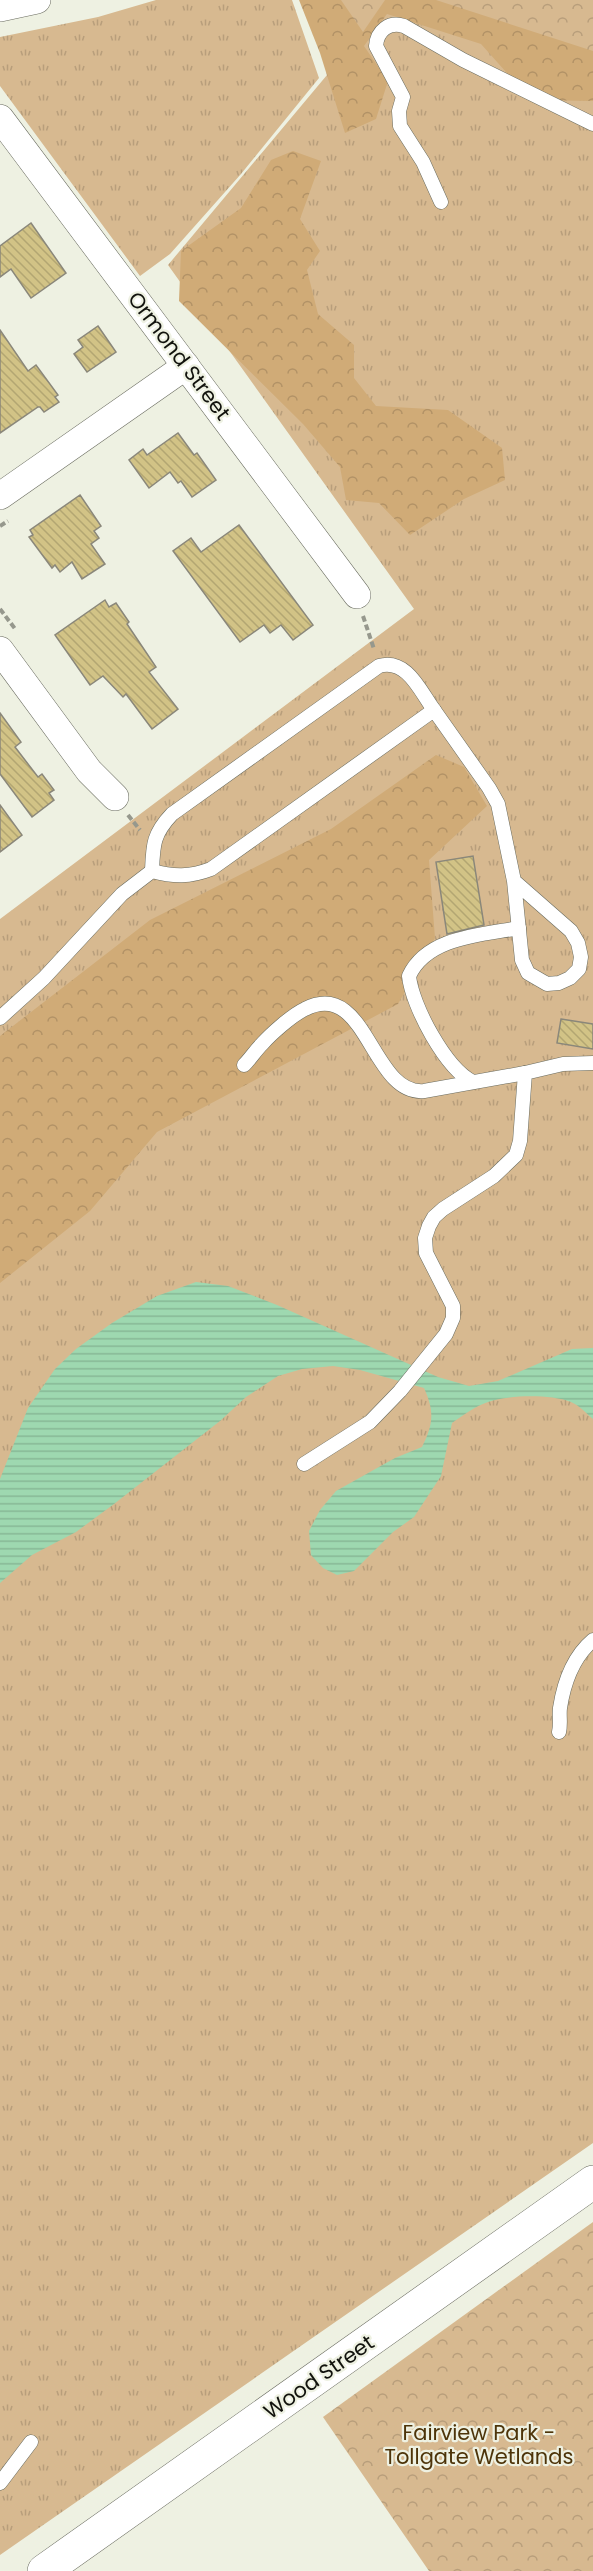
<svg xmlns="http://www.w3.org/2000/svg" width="593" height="2571" viewBox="0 0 593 2571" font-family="Poppins,sans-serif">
<defs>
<pattern id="grass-tufts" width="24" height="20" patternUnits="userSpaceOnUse" patternTransform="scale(1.5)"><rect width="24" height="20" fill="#d7b990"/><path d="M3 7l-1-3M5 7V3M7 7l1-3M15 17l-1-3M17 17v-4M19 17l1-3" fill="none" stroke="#b89e7b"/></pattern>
<pattern id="forest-crowns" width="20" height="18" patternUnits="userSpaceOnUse" patternTransform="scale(1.5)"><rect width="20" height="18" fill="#d0ab77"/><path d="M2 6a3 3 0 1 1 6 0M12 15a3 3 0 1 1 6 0" fill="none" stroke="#b29266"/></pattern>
<pattern id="park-crowns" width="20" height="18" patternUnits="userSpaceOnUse" patternTransform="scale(1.5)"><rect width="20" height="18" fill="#d7b990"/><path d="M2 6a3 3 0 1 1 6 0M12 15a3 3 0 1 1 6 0" fill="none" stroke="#b89e7b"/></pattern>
<pattern id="water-rules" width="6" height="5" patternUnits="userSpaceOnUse" patternTransform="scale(1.5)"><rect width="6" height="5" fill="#9ed8b0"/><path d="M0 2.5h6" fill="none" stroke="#87b896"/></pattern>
<pattern id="building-back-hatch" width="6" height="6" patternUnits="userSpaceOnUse" patternTransform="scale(1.5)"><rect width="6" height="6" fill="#d2c386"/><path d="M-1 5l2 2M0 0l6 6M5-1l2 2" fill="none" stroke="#b3a672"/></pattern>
</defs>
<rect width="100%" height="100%" fill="#eef1e2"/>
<!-- grass -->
<g fill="url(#grass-tufts)">
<path d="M156 0H292L319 78 241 174 170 254 140 276 0 86V37L98 17Z"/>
<path d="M385 0 593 51V2143L0 2555V919L414 609 168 265 363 32Z"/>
</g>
<!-- forest -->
<g fill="url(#forest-crowns)">
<path d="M299 0H593V101L531 100 481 44 387 14 364 46 388 81 376 119 345 133 320 53Z"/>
<path d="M293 151 321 161 300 219 320 251 307 270 318 314 354 345V378L376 406 448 410 502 448 505 480 464 499 410 535 379 503 346 500 340 467 303 424 179 301 181 251 241 208 271 160Z"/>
<path d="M436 755 464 767 487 806 429 860 435 938 398 1004 157 1132 90 1211 0 1283V1036L150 920 331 829Z"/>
</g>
<!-- park -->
<g fill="url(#park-crowns)">
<path d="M341 0H385L363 32Z"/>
<path d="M436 0H593V51Z"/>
<path d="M593 2222V2571H429L323 2417Z"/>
</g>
<!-- water -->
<path fill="url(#water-rules)" d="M196 1282 228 1286 277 1305 438 1377 469 1386 498 1381 572 1349 593 1348V1419C587 1414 579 1405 571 1402 549 1394 510 1395 488 1402 476 1406 463 1415 452 1423L441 1476 414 1517 393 1532 354 1571 337 1575 323 1568 311 1555 309 1531 320 1510 336 1491 395 1458 422 1447C433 1425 435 1412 424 1388L360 1370 333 1366 302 1369 278 1376 246 1397 220 1421 114 1504 76 1532 32 1555 0 1583V1479L28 1408 55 1369 76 1349 112 1323 157 1296Z"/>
<!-- building -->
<g fill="url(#building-back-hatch)" stroke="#8a877a" stroke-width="1.5">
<path d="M31 223 66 273 31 298 11 269 0 277V246Z"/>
<path d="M98 326 116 352 87 372 74 354 83 347 78 340Z"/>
<path d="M0 330 28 371 36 365 58 395 55 397 59 402 44 412 40 407H38L0 433Z"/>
<path d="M178 433 194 455 197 453 216 480 192 497 181 481 178 483 170 472 149 488 129 460 143 449 147 455Z"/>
<path d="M80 495 101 526 94 531 99 538 91 544 105 564 82 579 72 562 60 572 55 565 52 568 29 537 33 535 30 530Z"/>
<path d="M239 525 313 625 293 640 281 625 270 633 264 625 240 642 173 551 191 538 201 552Z"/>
<path d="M105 600 109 607 116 603 129 622 127 624 156 667 149 672 178 709 152 729 126 694 123 697 103 676 90 685 55 635Z"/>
<path d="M0 713 21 742 15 747 38 777 42 774 54 790 49 793 54 800 32 817 0 774Z"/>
<path d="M0 805 22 835 0 852Z"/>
<path d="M473 856 484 925 447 934 436 862Z"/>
<path d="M561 1019 593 1024V1049L557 1043Z"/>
</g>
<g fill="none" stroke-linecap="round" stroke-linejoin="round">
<!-- service casing -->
<g stroke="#696b5f" stroke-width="15">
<g id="service">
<path d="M441 202 423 162 400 126 399 111 403 97 376 46C377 31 389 21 404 26L463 60 593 124"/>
<path d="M152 871C153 845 153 834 172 814L379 666C407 658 420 691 434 710"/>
<path d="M0 1018 44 978 122 894 152 871C174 877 190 877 211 869L434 710 489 788 498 804 514 881 571 931 578 943 581 957 579 969 570 978 559 983 547 984 528 973 522 960 514 881"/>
<path d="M244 1065C251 1058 255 1051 262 1044 271 1034 292 1015 305 1009 367 977 371 1096 424 1091L525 1073"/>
<path d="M473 1082C446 1069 412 1006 409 976 427 937 481 935 519 928"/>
<path d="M304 1464 370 1422 400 1391 446 1334 453 1318V1306L426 1253 425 1238 429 1226 434 1217 443 1209 494 1176 516 1155 520 1141 525 1073 563 1064 593 1063"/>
<path d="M559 1732C561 1724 559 1716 560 1708 564 1682 573 1657 593 1640"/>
<path d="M0 2483 31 2442"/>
</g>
</g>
<!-- minor casing -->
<g stroke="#696b5f" stroke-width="28">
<g id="minor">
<path d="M0 8 37 0"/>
<path d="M0 118 357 595"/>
<path d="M0 496 186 366"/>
<path d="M0 650 89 771 115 797"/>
</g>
</g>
<!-- tertiary casing -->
<g stroke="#696b5f" stroke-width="34">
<path id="tertiary" d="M44 2571 593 2182"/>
</g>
<!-- path -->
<g stroke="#96988d" stroke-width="4" stroke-dasharray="6 3" stroke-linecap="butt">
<path d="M0 526 8 521"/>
<path d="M0 609 16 630"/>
<path d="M363 616 374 649"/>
<path d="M128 815 140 830"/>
</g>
<!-- service -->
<use href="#service" stroke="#fff" stroke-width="14"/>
<!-- minor -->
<use href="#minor" stroke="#fff" stroke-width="27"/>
<!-- tertiary -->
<use href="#tertiary" stroke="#fff" stroke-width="33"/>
</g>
<g text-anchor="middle" stroke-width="4.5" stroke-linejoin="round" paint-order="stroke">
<!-- street labels -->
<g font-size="21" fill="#11120d" stroke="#eef1e2">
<text transform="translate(179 356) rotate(53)" y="7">Ormond Street</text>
<text transform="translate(319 2377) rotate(-35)" y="7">Wood Street</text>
</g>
<!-- park labels -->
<g font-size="21" fill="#4d3409" stroke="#eef1e2">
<text x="479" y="2440">Fairview Park -<tspan x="479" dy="24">Tollgate Wetlands</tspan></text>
</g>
</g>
</svg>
